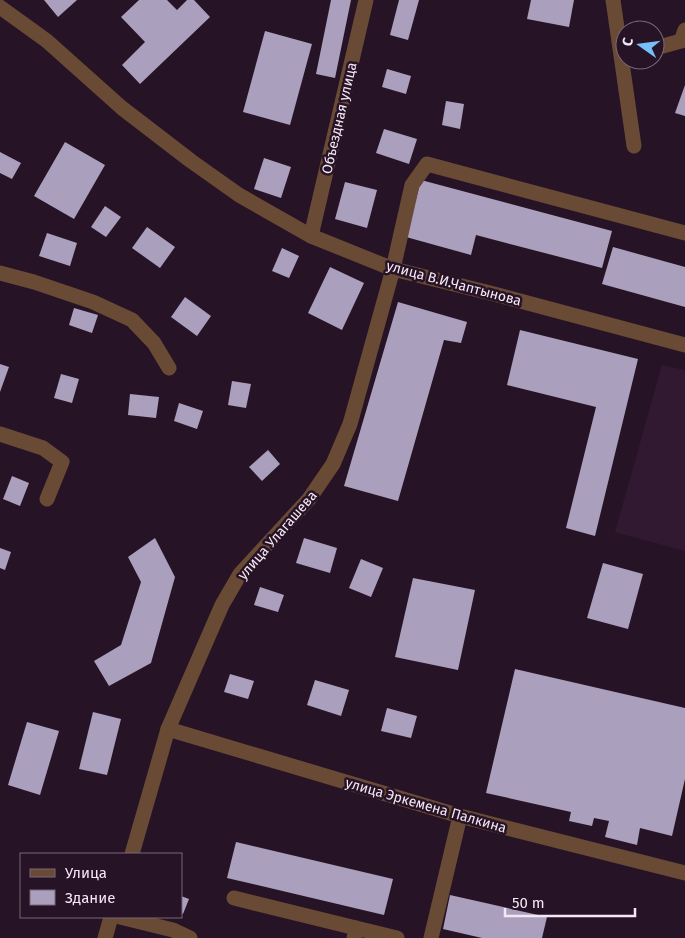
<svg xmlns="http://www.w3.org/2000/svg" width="685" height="938" viewBox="0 0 685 938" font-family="'Fira Sans',sans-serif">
<rect width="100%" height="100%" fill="#271326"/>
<!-- built -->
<path fill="#311931" d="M662 365 685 370V551L615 532Z"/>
<!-- building -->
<g fill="#ab9fbe">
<path d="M44 0H77L58 17Z"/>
<path d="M139 0H167L177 10 187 0H194L210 17 140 84 122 65 145 42 121 17Z"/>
<path d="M331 0H351L335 78 316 74Z"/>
<path d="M399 0H419L408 40 390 35Z"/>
<path d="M531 0H574L569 27 527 19Z"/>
<path d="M265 31 312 44 290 125 243 112Z"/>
<path d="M387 69 411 76 406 94 382 87Z"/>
<path d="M685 85V116L675 113Z"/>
<path d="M446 101 464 104 460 129 442 125Z"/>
<path d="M384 129 417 139 409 164 376 153Z"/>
<path d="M65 142 105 165 74 219 34 196Z"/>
<path d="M0 152 21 163 12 179 0 173Z"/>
<path d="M264 158 291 167 281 198 254 189Z"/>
<path d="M421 180 612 231 602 268 476 235 471 255 406 237Z"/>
<path d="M345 182 377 190 367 228 335 219Z"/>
<path d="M105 206 121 217 106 237 91 227Z"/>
<path d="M147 227 175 247 160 268 132 248Z"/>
<path d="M47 233 77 243 70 266 39 256Z"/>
<path d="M613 247 685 267V307L602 284Z"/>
<path d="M282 248 299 256 289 278 272 271Z"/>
<path d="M330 267 364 283 342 330 308 313Z"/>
<path d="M185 297 211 316 197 336 171 317Z"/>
<path d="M398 302 467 322 461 343 444 340 398 501 344 486Z"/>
<path d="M74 308 98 315 92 333 69 325Z"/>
<path d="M520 330 638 359 595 536 566 528 596 407 507 385Z"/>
<path d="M0 364 9 367 0 392Z"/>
<path d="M61 374 79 379 72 403 54 398Z"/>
<path d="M232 381 251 384 246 408 228 405Z"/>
<path d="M130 394 159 397 156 418 128 415Z"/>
<path d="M179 403 203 411 197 429 174 421Z"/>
<path d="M268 450 280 464 262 481 249 467Z"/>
<path d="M12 476 29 483 20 506 3 499Z"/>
<path d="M155 538 175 577 151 663 109 686 94 661 121 645 141 582 128 557Z"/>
<path d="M304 538 337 548 330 573 296 563Z"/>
<path d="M0 548 11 552 5 570 0 568Z"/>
<path d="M361 559 383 568 371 597 349 588Z"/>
<path d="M603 563 643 574 628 629 587 618Z"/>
<path d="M413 578 475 590 458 670 395 657Z"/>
<path d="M260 587 284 595 278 612 254 605Z"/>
<path d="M515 669 685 708V779L672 836 640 828 637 845 605 837 609 821 594 818 592 826 569 821 571 812 486 793Z"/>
<path d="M230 674 254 681 248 699 224 692Z"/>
<path d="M315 680 349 690 341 716 307 705Z"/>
<path d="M387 708 417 716 411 738 381 731Z"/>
<path d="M93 712 121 719 107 775 79 769Z"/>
<path d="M27 722 59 731 40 795 8 785Z"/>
<path d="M236 842 393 879 384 915 227 878Z"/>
<path d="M450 895 547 917 542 938H482L443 929Z"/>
<path d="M181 896 189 899 183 914 181 913Z"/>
</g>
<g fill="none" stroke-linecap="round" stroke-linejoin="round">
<!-- minor -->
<g stroke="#694a35" stroke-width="15">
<path d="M613 0 634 146"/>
<path d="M0 7 47 41 122 108 191 161 239 195 311 236 393 269 490 293 685 345"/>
<path d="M655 46H663L681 41 685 30"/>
<path d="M311 236 366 0"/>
<path d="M0 273 34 282 93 302 132 320 154 343 169 368"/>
<path d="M0 434 43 448 62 462 47 499"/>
<path d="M168 729 460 816 685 873"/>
<path d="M132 854 168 729 222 605 240 574 309 499 333 464 350 424 393 269 412 185 427 164 685 233"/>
<path d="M234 898 356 928"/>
<path d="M120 917 173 930 190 938"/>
<path d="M105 938 111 917"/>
<path d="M354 938 356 928 397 938"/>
<path d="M431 938 460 816"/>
</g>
</g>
<g text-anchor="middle" stroke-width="5" stroke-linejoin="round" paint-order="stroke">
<!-- street labels -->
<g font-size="14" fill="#f5e8f5" stroke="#271326">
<text transform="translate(339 118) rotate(-77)" y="5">Объездная улица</text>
<text transform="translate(454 283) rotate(15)" y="5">улица В.И.Чаптынова</text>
<text transform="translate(277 535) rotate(-49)" y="5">улица Улагашева</text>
<text transform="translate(426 805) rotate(16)" y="5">улица Эркемена Палкина</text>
</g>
</g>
<!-- legend -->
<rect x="20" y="853" width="162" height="65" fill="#271326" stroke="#796879"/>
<rect x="30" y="869" width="25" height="8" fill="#694a35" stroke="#796879"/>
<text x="65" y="878" font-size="15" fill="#f5e8f5">Улица</text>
<rect x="30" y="890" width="25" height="15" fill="#ab9fbe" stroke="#796879"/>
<text x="65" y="903" font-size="15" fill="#f5e8f5">Здание</text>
<!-- north arrow -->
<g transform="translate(640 45) rotate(284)"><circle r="24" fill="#271326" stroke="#796879"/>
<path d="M0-4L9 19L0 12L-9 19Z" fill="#76c0f7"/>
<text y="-8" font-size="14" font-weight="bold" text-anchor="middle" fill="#f5e8f5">С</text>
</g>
<!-- scale -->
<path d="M505 908v8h130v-8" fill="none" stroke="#f5e8f5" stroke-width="2.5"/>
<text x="512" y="908" font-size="15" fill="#f5e8f5" stroke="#271326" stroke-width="4" paint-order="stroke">50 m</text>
</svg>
